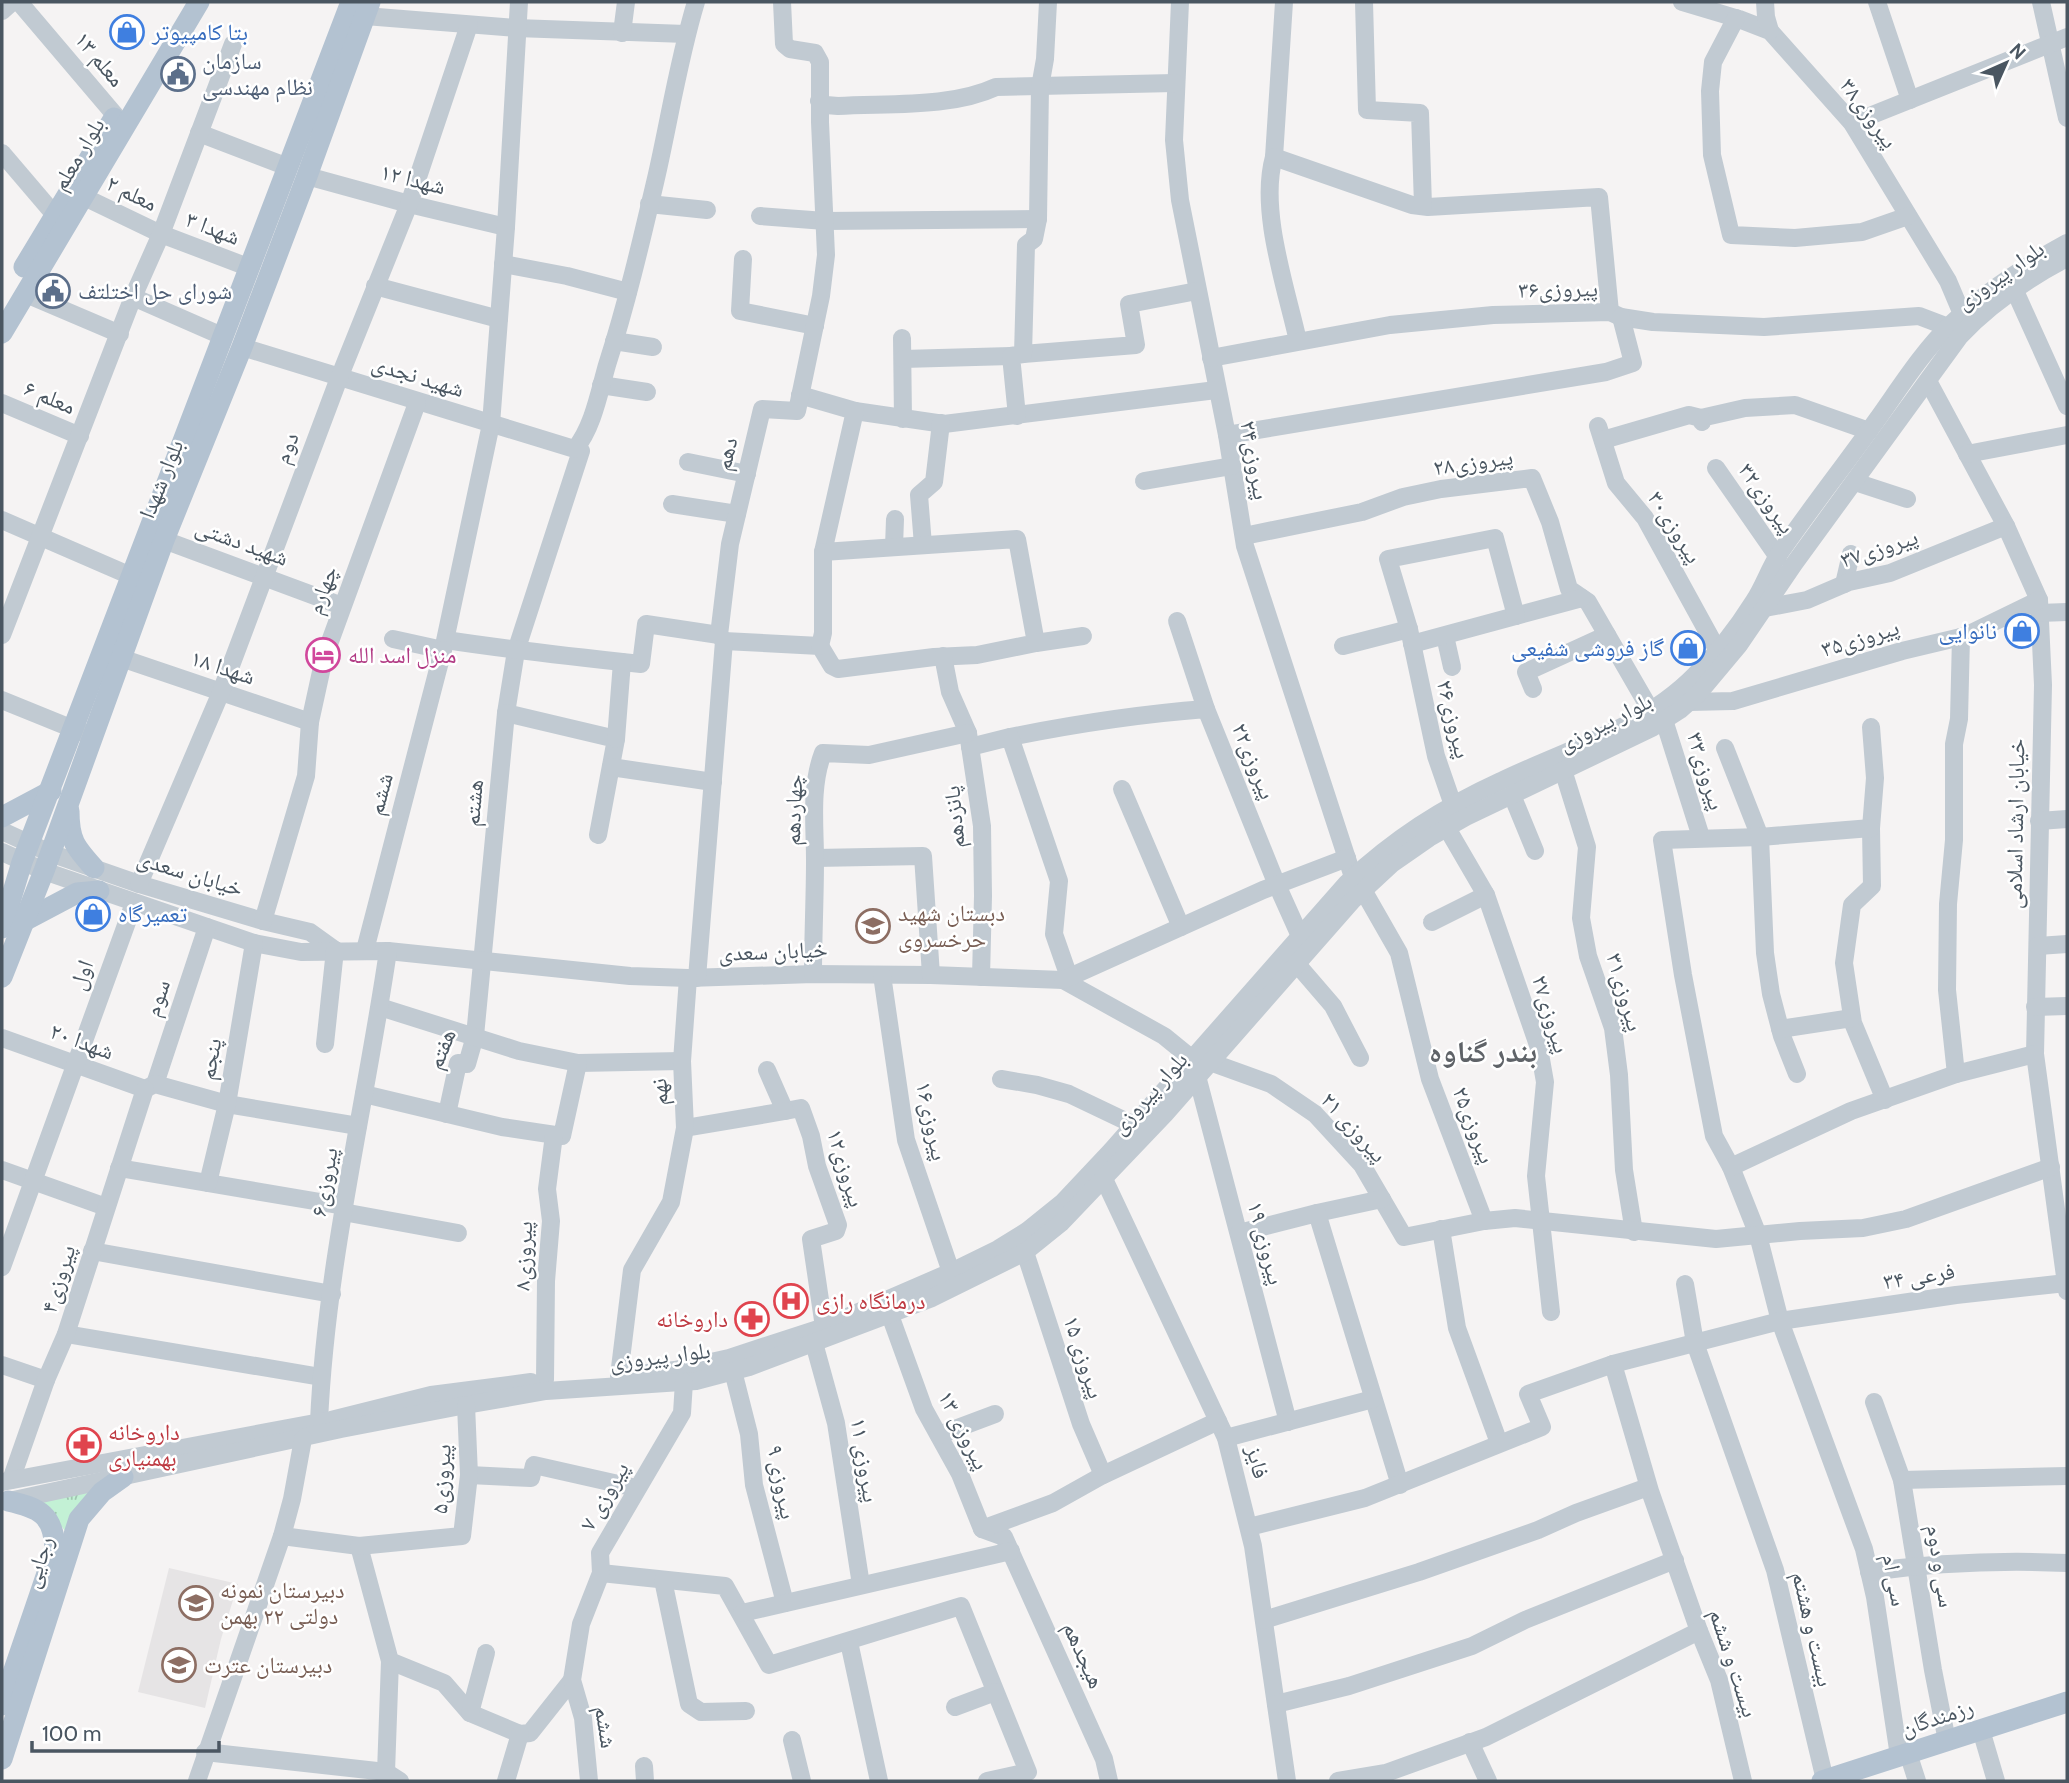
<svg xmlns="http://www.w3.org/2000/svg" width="2069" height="1783" viewBox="0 0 2069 1783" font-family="Cabin,'Noto Naskh Arabic',sans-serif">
<defs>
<pattern id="grass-tufts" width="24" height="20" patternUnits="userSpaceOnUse" patternTransform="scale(1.75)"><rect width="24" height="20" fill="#c3f1d5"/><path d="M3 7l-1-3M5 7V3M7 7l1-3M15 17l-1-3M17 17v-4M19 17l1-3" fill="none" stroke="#a0c6b0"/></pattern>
</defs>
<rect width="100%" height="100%" fill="#f5f3f3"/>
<!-- education -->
<path fill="#e6e4e5" d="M169 1568 238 1584 221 1639 205 1708 138 1692Z"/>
<!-- grass -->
<path fill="url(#grass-tufts)" d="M90 1491 65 1531 43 1502Z"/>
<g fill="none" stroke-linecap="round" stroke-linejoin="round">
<!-- minor -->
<g stroke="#c1cad2" stroke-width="18">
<path d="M19 2 115 115"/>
<path d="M1180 2 1174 140 1180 200 1227 435 1245 546 1353 877"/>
<path d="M1284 2 1274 157 1412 205 1428 207 1599 197 1610 312"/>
<path d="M1364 2 1367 110 1420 113 1423 206"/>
<path d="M1682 2 1739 19 1770 31 1852 123 1948 281 1962 314"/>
<path d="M1765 2 1766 17 1770 31"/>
<path d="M1877 2 1910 100"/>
<path d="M2041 2 2067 118"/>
<path d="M2 11 12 2"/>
<path d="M365 16 516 28 686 34"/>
<path d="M1736 18 1713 62 1710 91 1712 155 1731 235 1795 238 1862 232 1908 216"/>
<path d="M622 33 626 2"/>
<path d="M819 101 826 105 838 106C888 103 951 108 996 87L1175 83"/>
<path d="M1852 123 2067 37"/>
<path d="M199 133 288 167"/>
<path d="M2 153 54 214"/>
<path d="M1274 157C1259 210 1286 287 1298 341"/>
<path d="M307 176 409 204 506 227"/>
<path d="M82 196 161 234 248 267"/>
<path d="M649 204 707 210"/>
<path d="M760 216 825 221 1038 219"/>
<path d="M743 259 740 311 815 326"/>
<path d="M503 264 567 276 628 292"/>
<path d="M375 286 499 319"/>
<path d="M2015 291 2067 406"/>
<path d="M26 294 120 334"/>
<path d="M133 297 222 336"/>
<path d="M902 338 903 419"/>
<path d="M614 341 653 347"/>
<path d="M242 347 581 451 516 651 506 713 475 1036 467 1064 458 1063 447 1114"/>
<path d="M1023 354 1136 345 1129 304 1197 291"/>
<path d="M1211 358 1390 325 1493 315 1610 312 1621 317 1653 322 1764 327 1919 316 1948 327"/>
<path d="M903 359 1011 356"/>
<path d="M1928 381 2006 526 2039 600 2043 685 2035 1054 2067 1291"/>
<path d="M601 385 647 392"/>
<path d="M2 403 80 436"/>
<path d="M855 411 944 424 1216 390"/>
<path d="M1017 416 1011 356 1023 354 1026 245 1034 239 1038 219 1040 87 1045 59 1048 2"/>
<path d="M1702 422 1701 418 1745 408 1795 405 1869 431"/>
<path d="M1598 426 1616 483 1645 518 1718 651"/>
<path d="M1227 435 1606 372 1633 363 1621 317"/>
<path d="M1603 440 1689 415 1701 418"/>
<path d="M575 449C593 427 599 393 607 365 627 303 642 238 657 174 670 116 679 58 696 2"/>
<path d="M1967 454 2067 435"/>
<path d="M688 462 747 474"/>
<path d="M1716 468 1778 557"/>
<path d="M1144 481 1232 466"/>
<path d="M1855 482 1907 499"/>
<path d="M672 504 737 514"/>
<path d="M2 520 131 576"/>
<path d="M1244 536 1362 512 1403 497 1441 489 1532 478 1550 522 1569 589 1588 602 1651 711"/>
<path d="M164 540 342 606"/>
<path d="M923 545 919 495 934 482 941 423"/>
<path d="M894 547 895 519"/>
<path d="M1844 584 1851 554"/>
<path d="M1765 608 1807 600 1849 582 1890 573 2006 526"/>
<path d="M2039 613 2067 612"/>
<path d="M1177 621 1206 709"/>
<path d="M2 635 133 297 161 234 233 44"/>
<path d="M1445 636 1452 667"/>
<path d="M393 639 443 650 491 424 506 227 519 2"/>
<path d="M446 640C511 650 576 657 641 664L646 624 719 635"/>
<path d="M724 641 820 646 832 666 838 669 934 657 977 655 1036 643 1017 539 823 552 855 411 800 395"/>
<path d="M1036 643 1083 636"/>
<path d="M1412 644 1582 598"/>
<path d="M820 646 823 633V552"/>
<path d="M1343 646 1409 629"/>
<path d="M943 656 950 692 968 733 982 826 983 896 981 977"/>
<path d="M121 658 310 722"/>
<path d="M1533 689 1526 672 1607 635"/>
<path d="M2 700 93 737"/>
<path d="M1689 702 1733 701 1902 651 1965 636 2039 600"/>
<path d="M506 713 616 739 598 835"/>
<path d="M1664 720 1701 837"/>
<path d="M1871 727 1875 778 1871 828 1872 886 1852 905 1844 963 1853 1023 1885 1100"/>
<path d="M1010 737C1075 724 1140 714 1206 709L1277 885 1300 936"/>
<path d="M616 739 622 662"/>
<path d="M970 747 1010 737 1059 881 1054 934 1069 977"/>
<path d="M1725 748 1760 837 1765 953 1771 994 1782 1036 1797 1074"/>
<path d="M611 767 713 782"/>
<path d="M1563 770 1587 847 1581 918 1588 956 1613 1028 1619 1075 1624 1170 1634 1232"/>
<path d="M1122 789 1181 927"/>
<path d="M1512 795 1535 851"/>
<path d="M1453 805 1436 756 1409 629 1388 559 1495 538 1516 616"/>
<path d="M2039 821 2067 819"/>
<path d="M1447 828 1486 895 1539 1048 1545 1082 1536 1176 1551 1312"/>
<path d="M1871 828 1760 837 1662 840 1683 975 1714 1136 1731 1167 1758 1235 1780 1321 1864 1549 1875 1597 1899 1756"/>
<path d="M2 831 50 853 139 884 263 921 310 932 335 950"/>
<path d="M2 852 44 871 207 927 254 943 301 952 388 951 630 976 688 978 813 974 931 975 1063 980 1164 1036 1191 1058"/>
<path d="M815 858 923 856 931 975"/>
<path d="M139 884 221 692 339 378 409 204 469 25"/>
<path d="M1363 890 1399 953 1430 1079 1484 1221"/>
<path d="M263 921 306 776 310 722 324 658 417 403"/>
<path d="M1432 922 1486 895"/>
<path d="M2038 946 2067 944"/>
<path d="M365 950 443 650"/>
<path d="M1296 963 1333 1006 1360 1058"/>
<path d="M813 974C813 936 815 898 815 860 815 825 810 787 823 753L869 755 968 733"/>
<path d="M882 975 906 1140 951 1272"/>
<path d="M697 978 724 641 719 635 730 544 762 409 797 411 821 296 826 255 820 122V62L815 53 790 49 784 44 782 2"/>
<path d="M1063 980 1263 890 1347 858"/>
<path d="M380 1007 519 1051 578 1063 682 1061"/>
<path d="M2035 1007 2067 1006"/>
<path d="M1780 1029 1852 1018"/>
<path d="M2 1038 145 1089"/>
<path d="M325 1044 335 950"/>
<path d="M1210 1062 1271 1084 1315 1114 1362 1165 1404 1237 1484 1221 1515 1218 1716 1239 1800 1231 1863 1228 1906 1219 2051 1167"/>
<path d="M767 1070 785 1111 801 1108 811 1136 817 1166 838 1225 836 1231 811 1239 824 1327"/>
<path d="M1956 1074 1947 990 1948 904 1954 840V744L1959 719 1961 637"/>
<path d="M1197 1076 1288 1422"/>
<path d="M1001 1079 1037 1085 1069 1094 1134 1125"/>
<path d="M155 1084 207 927"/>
<path d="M145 1089 155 1084 227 1104 358 1126"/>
<path d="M364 1094 502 1127 562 1136 578 1063"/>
<path d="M685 1128 785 1111"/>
<path d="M1731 1167 1851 1111 1956 1074 2035 1054"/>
<path d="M119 1168 344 1206"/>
<path d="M2 1170 106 1207"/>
<path d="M1104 1179 1226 1438 1253 1546 1287 1781"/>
<path d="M208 1183 227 1104 254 943"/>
<path d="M343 1212 458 1233"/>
<path d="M1317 1213 1382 1199"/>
<path d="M1441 1229 1457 1328 1499 1443"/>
<path d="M1239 1233 1317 1213 1400 1485"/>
<path d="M92 1251 332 1294"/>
<path d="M1025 1252 1081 1424 1103 1475"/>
<path d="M2 1267 134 903"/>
<path d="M1685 1284 1695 1343 1775 1570 1825 1780"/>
<path d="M890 1315 924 1409 960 1474 982 1529 1004 1537 1104 1759 1109 1781"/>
<path d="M66 1334 321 1377"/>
<path d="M814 1343 836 1423 861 1585"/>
<path d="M1613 1364 1650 1491 1699 1631 1719 1680 1743 1781"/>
<path d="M2 1365 46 1380"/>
<path d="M733 1371 749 1434 754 1485 785 1603"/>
<path d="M628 1375 675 1370 729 1358 824 1327 951 1272 998 1249 1027 1231 1063 1202 1111 1151 1347 883C1394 839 1442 808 1501 781 1567 749 1642 729 1695 675 1718 653 1737 628 1754 601 1764 586 1769 569 1779 554 1810 509 1844 466 1876 421 1899 389 1922 352 1950 325 1985 292 2025 266 2067 243"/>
<path d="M619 1376 632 1270 671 1202 685 1128 682 1061 688 978"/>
<path d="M545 1380 546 1281 551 1221 547 1189 554 1135"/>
<path d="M1874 1402 1902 1480 1933 1670 1947 1741"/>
<path d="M319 1422C326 1263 365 1108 388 951"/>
<path d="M939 1435 995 1414"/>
<path d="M1226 1438 1373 1399"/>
<path d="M469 1475 531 1478 534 1465 636 1488"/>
<path d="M11 1480 46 1380 66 1334 145 1089"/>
<path d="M1902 1480 2067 1476"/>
<path d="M2 1482 331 1420 431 1395 531 1382"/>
<path d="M9 1501 341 1429 466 1405 546 1391 696 1381 749 1367 932 1298 1025 1252 1061 1223 1165 1114 1352 901 1393 863 1429 838 1466 817 1652 728 1680 710 1698 694 1739 645 1794 564 1960 336C1990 304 2029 278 2067 258"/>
<path d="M1249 1527 1365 1498 1542 1427 1528 1394 1613 1364 1780 1321 1956 1295 2066 1283"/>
<path d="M982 1529 1053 1503 1103 1475 1218 1421"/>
<path d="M282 1536 359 1546 390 1661 444 1683 470 1713 520 1734 530 1733 572 1680"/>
<path d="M359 1546 462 1536 469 1475 466 1405"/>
<path d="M1869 1572C1934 1563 2001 1560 2067 1563"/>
<path d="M601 1573 725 1586 769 1665 961 1606 1028 1772 987 1781"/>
<path d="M663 1580 689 1704 701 1712 746 1711"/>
<path d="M742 1613 1011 1551"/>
<path d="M1264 1620 1419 1572 1538 1530 1576 1513 1648 1487"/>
<path d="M849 1642 879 1781"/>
<path d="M1276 1704 1349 1686 1472 1646 1525 1620 1675 1560"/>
<path d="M955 1707 995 1692"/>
<path d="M470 1713 486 1653"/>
<path d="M1981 1730 1996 1781"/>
<path d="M792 1740 802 1781"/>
<path d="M1470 1742 1488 1781"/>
<path d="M205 1752 386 1772 400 1781"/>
<path d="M1908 1753 1917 1781"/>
<path d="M644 1766 645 1781"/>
<path d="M386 1772 390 1661"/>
<path d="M197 1781 282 1536 292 1499 303 1439"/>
<path d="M506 1781 520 1734"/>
<path d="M589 1781 583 1718 572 1680 581 1624 601 1573 600 1553 682 1413 684 1382"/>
<path d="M1338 1781 1386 1773 1486 1737 1699 1631"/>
</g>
<!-- major -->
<g stroke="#b3c2d1" stroke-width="21">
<path d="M24 267 114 118"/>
<path d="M2 333 199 2"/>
<path d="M69 811C69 840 75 847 94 868"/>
<path d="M2 817 51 791"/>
<path d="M24 921 77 893 99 891"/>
<path d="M2 928 22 862 351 2"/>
<path d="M2 977 44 871 164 540 242 347 307 176 370 2"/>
<path d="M2 1705 55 1550C54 1515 40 1508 8 1501"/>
<path d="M2 1759 79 1519 102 1492 123 1477"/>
<path d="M1822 1781 2067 1702"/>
</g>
</g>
<!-- icons -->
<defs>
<g id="shop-ring" transform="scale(1.75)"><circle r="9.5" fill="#fff" stroke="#3f7fe0" stroke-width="1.5"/><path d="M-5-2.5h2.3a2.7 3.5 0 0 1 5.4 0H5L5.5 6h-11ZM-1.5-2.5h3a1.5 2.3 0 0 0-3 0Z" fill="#3f7fe0"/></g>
<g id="civic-ring" transform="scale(1.75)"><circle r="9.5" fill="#fff" stroke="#5c6f8a" stroke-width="1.5"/><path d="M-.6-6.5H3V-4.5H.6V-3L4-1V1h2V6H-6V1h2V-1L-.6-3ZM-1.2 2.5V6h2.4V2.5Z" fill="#5c6f8a"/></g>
<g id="hotel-ring" transform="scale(1.75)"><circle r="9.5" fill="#fff" stroke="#d1479c" stroke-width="1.5"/><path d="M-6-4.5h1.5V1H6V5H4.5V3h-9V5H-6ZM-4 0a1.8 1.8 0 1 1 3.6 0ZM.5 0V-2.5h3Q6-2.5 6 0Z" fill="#d1479c"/></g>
<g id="school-ring" transform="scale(1.75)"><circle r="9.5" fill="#fff" stroke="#8d6e63" stroke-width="1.5"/><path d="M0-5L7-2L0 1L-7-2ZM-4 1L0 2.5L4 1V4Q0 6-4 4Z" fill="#8d6e63"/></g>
<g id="hospital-ring" transform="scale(1.75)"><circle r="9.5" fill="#fff" stroke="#e0444e" stroke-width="1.5"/><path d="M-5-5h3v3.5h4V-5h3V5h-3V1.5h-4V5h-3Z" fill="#e0444e"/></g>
<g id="pharmacy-ring" transform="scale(1.75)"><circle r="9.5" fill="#fff" stroke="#e0444e" stroke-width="1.5"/><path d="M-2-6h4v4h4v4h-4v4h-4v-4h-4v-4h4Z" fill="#e0444e"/></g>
</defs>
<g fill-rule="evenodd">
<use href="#shop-ring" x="127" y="32"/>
<use href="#civic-ring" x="178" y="74"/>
<use href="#civic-ring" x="53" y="291"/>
<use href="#shop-ring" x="2022" y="631"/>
<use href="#shop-ring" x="1688" y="648"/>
<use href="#hotel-ring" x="323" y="655"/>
<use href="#shop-ring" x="93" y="914"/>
<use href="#school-ring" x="873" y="926"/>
<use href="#hospital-ring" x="791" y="1301"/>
<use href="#pharmacy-ring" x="752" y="1319"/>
<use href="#pharmacy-ring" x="84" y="1445"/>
<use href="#school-ring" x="196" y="1603"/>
<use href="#school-ring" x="179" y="1665"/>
</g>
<g text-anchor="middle" stroke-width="5" stroke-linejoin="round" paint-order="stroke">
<!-- shop labels -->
<g font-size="23" fill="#366cbe" stroke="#fff" text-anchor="start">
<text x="152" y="40">بتا کامپیوتر</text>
<text x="1997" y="639" text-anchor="end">نانوایی</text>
<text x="1664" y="656" text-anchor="end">گاز فروشی شفیعی</text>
<text x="118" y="922">تعمیرگاه</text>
</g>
<!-- street labels -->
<g font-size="23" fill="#4a5661" stroke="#fff">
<text transform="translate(100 59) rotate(50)" y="8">معلم ۱۳</text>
<text transform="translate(1869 113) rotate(54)" y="8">پیروزی۳۸</text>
<text transform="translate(78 154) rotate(-59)" y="8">بلوار معلم</text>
<text transform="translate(413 179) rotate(14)" y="8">شهدا ۱۲</text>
<text transform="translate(132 193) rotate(26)" y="8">معلم ۲</text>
<text transform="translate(213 228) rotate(21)" y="8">شهدا ۳</text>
<text transform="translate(2000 275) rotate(-35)" y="8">بلوار پیروزی</text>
<text transform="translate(1558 289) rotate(-1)" y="8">پیروزی۳۶</text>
<text transform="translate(418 376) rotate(17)" y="8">شهید نجدی</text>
<text transform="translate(50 397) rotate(23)" y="8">معلم ۶</text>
<text transform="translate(286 448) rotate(-69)" y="8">دوم</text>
<text transform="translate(726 454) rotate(-77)" y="8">دهم</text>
<text transform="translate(1255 460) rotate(80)" y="8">پیروزی۲۴</text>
<text transform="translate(1473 462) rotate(-8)" y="8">پیروزی۲۸</text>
<text transform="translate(161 479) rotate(-68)" y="8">بلوار شهدا</text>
<text transform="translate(1767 498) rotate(55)" y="8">پیروزی۳۲</text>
<text transform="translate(1675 527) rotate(58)" y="8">پیروزی۳۰</text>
<text transform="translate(242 542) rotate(20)" y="8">شهید دشتی</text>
<text transform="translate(1879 548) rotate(-18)" y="8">پیروزی۳۷</text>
<text transform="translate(322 590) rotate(-70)" y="8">چهارم</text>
<text transform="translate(1860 638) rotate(-17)" y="8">پیروزی۳۵</text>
<text transform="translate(223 667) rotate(18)" y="8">شهدا ۱۸</text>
<text transform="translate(1454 719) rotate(76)" y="8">پیروزی۲۶</text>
<text transform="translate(1605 722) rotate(-27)" y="8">بلوار پیروزی</text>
<text transform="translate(1254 761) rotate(68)" y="8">پیروزی۲۲</text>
<text transform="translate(1706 771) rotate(73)" y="8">پیروزی۳۳</text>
<text transform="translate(380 794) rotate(-75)" y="8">ششم</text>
<text transform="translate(473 803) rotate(-85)" y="8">هشتم</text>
<text transform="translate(793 810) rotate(-88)" y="8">چهاردهم</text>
<text transform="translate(954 817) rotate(-95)" y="8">پانزدهم</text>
<text transform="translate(2015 824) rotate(-89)" y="8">خیابان ارشاد اسلامی</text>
<text transform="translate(190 873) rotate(17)" y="8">خیابان سعدی</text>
<text transform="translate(773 951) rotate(-2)" y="8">خیابان سعدی</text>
<text transform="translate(81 975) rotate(-70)" y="8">اول</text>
<text transform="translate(1625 992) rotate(74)" y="8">پیروزی۳۱</text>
<text transform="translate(157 998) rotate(-72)" y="8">سوم</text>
<text transform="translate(1551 1014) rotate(73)" y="8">پیروزی۲۷</text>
<text transform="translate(82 1041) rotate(20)" y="8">شهدا ۲۰</text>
<text transform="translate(441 1049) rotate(-68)" y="8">هفتم</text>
<text transform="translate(210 1059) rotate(-80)" y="8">پنجم</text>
<text transform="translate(659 1092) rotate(-93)" y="8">نهم</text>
<text transform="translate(1149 1093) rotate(-48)" y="8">بلوار پیروزی</text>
<text transform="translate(932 1121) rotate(78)" y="8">پیروزی۱۶</text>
<text transform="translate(1474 1125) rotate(69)" y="8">پیروزی۲۵</text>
<text transform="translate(1354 1127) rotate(48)" y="8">پیروزی ۲۱</text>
<text transform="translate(846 1168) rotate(73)" y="8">پیروزی۱۲</text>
<text transform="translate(324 1182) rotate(-80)" y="8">پیروزی۶</text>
<text transform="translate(1266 1243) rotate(75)" y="8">پیروزی ۱۹</text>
<text transform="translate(523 1256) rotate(-88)" y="8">پیروزی۸</text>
<text transform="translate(1919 1276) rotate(-9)" y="8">فرعی ۳۴</text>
<text transform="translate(58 1279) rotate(-73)" y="8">پیروزی۴</text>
<text transform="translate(660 1356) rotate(-7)" y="8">بلوار پیروزی</text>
<text transform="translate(1084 1357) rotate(72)" y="8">پیروزی ۱۵</text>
<text transform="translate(964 1430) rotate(63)" y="8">پیروزی ۱۳</text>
<text transform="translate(865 1460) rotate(81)" y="8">پیروزی ۱۱</text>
<text transform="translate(1258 1462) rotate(76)" y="8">فایز</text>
<text transform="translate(441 1479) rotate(-87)" y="8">پیروزی۵</text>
<text transform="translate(782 1482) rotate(79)" y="8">پیروزی ۹</text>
<text transform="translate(604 1496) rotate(-60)" y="8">پیروزی ۷</text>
<text transform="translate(38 1562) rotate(-72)" y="8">رجایی</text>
<text transform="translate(1941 1566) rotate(81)" y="8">سی و دوم</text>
<text transform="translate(1895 1580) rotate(79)" y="8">سی ام</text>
<text transform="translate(1813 1629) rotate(77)" y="8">بیست و هشتم</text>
<text transform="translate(1084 1655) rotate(66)" y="8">هیجدهم</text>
<text transform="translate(1734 1663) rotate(72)" y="8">بیست و ششم</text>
<text transform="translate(1937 1717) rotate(-18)" y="8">رزمندگان</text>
<text transform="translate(606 1727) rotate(81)" y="8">ششم</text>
</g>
<!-- service labels -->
<g font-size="23" fill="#4e5e75" stroke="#fff" text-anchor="start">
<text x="202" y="69">سازمان<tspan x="202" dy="26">نظام مهندسی</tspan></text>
<text x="78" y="299">شورای حل اختلتف</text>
</g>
<!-- hotel labels -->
<g font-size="23" fill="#b23c85" stroke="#fff" text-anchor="start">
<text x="348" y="663">منزل اسد الله</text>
</g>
<!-- education labels -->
<g font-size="23" fill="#785e54" stroke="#fff" text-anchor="start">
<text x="898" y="921">دبستان شهید<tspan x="898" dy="26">حرخسروی</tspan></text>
<text x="220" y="1598">دبیرستان نمونه<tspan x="220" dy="26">دولتی ۲۲ بهمن</tspan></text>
<text x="204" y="1673">دبیرستان عترت</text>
</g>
<!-- health labels -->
<g font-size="23" fill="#be3a42" stroke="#fff" text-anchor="start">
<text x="816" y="1309">درمانگاه رازی</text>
<text x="728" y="1327" text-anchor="end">داروخانه</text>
<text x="108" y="1440">داروخانه<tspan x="108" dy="26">بهمنیاری</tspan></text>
</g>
<!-- district labels -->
<g font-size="30" font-weight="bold" fill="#5f6368" stroke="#fff">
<text x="1483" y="1062">بندر گناوه</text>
</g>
</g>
<!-- border -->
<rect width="2069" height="1783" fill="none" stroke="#4a5661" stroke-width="7"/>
<!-- north arrow -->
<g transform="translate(2006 63) rotate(45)" stroke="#ffffff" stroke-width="5" paint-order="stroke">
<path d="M0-5L12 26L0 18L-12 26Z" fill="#4a5661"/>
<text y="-10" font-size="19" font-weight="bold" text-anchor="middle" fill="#4a5661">N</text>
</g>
<!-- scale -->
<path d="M32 1741v10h187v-10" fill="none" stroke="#4a5661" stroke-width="3.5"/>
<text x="42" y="1741" font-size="21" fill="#4a5661" stroke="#ffffff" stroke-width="5" paint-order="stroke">100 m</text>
</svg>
